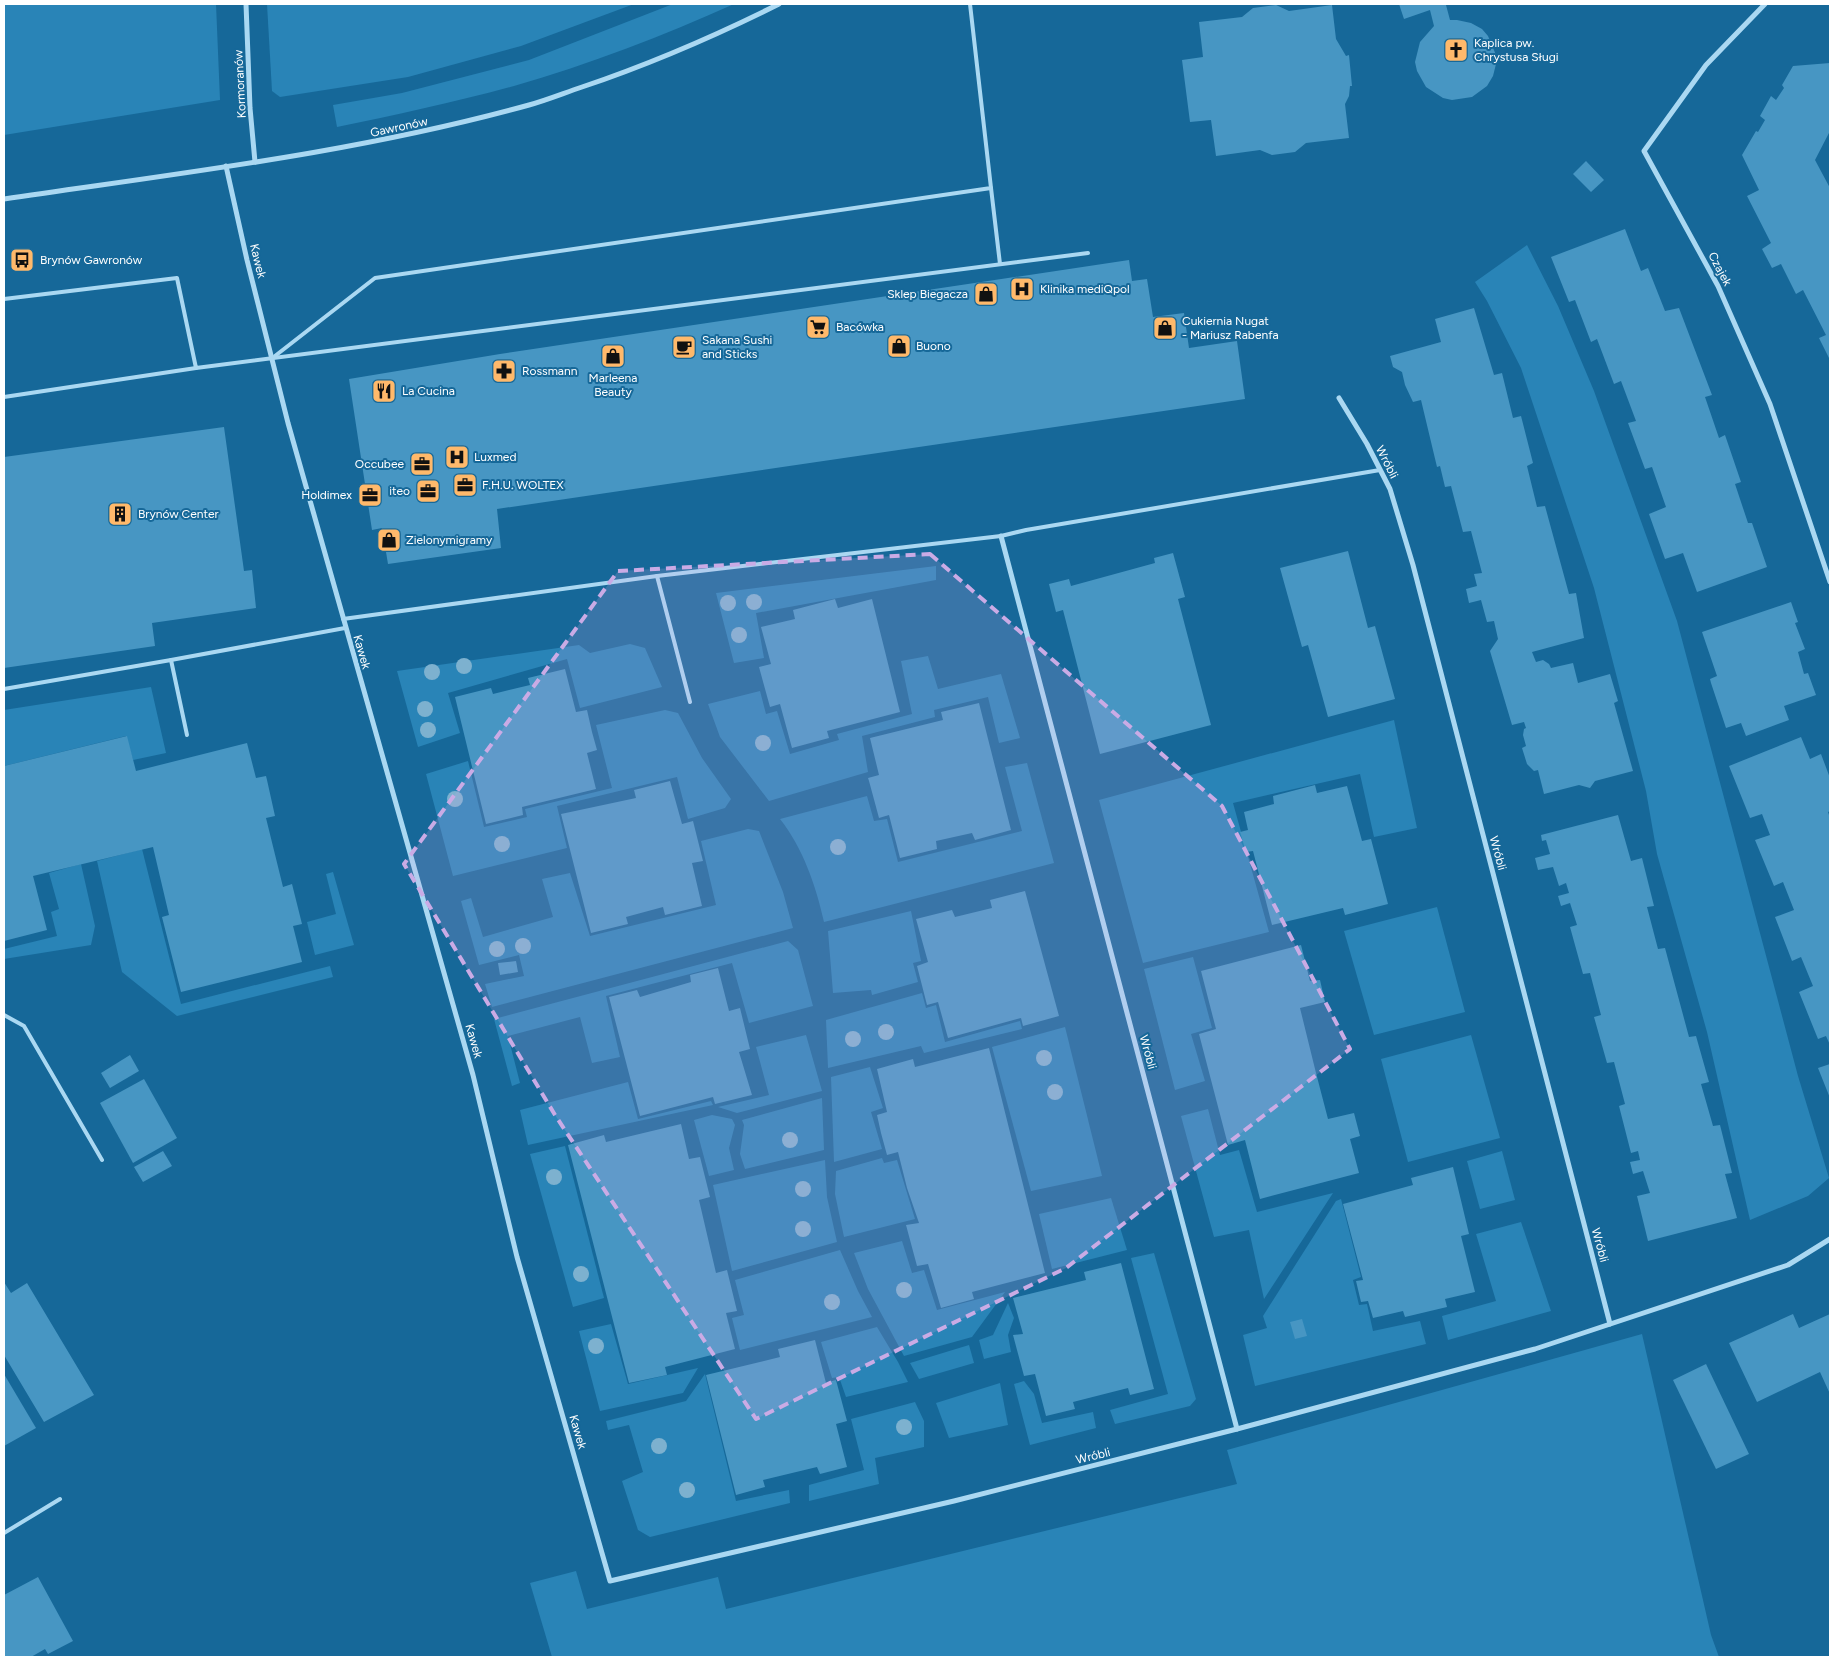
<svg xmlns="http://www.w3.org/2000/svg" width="1834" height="1661" viewBox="0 0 1834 1661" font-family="Figtree,sans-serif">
<rect width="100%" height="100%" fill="#166899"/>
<!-- green -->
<g fill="#2984b7">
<path d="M4 4H216L220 100 4 135Z"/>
<path d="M267 4H634L521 46 408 77 280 97 272 91Z"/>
<path d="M673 4H734C663 36 590 64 514 86 456 102 396 115 337 127L333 105 402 93 529 60Z"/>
<path d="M1527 245 1558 306 1594 391 1677 621 1798 1076 1829 1178 1808 1196 1750 1220 1707 1032 1657 854 1646 791 1594 588 1521 368 1487 301 1475 282Z"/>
<path d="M936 566V580L756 613 764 658 734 663 716 593Z"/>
<path d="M630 644 645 648 662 687 580 708 567 659 448 693 460 733 418 747 397 671 579 645 590 653Z"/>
<path d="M928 656 938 689 1001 674 1020 738 999 743 988 697 934 710 935 717 862 736 868 772 769 801 720 737 708 704 760 691 766 714 777 711 790 754 839 740 837 734 912 714 901 661Z"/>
<path d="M151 687 166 753 133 760 126 736 4 766V710Z"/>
<path d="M665 710 678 713 702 758 731 799 725 808 688 819 677 777 557 806 567 848 453 876 426 774 468 761 484 827 527 817 525 809 612 788 596 725Z"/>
<path d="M1394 720 1417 828 1374 837 1360 774 1233 803 1269 932 1143 963 1099 800Z"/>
<path d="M1027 763 1054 863 824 922C816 886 803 848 780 819L867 796 874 821 887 819 898 862 1022 831 1005 767Z"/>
<path d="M748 829 759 831 783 892 793 928 492 1007 485 984 524 976 519 955 479 965 461 901 471 898 483 937 553 917 542 879 570 873 590 936 716 905 701 841Z"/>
<path d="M142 849 181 1004 330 966 333 977 177 1016 122 972 97 861Z"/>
<path d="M81 864 95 926 91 945 4 959V949L57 936 51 912 59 909 49 873Z"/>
<path d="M333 872 354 945 315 955 307 922 336 914 326 874Z"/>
<path d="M1437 907 1465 1012 1374 1035 1344 931Z"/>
<path d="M911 911 921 961 913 963 918 982 872 995 871 990 833 993 828 931Z"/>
<path d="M788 941 798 950 813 1006 749 1023 732 963 606 996 620 1057 592 1063 580 1017 508 1036 520 1083 512 1086 494 1019Z"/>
<path d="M1193 957 1212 1028 1191 1034 1205 1081 1175 1090 1144 969Z"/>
<path d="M922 993 926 1008 936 1005 945 1042 1020 1021 1022 1029 924 1053 921 1046 828 1068 826 1020Z"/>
<path d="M1065 1027 1102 1176 1031 1191 992 1047Z"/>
<path d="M806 1035 822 1091 737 1113 718 1107 769 1095 756 1047Z"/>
<path d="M1471 1035 1500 1138 1408 1162 1381 1059Z"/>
<path d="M870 1067 883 1108 871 1112 882 1149 834 1162 831 1077Z"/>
<path d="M628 1082 638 1119 711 1101 713 1105 528 1145 520 1110Z"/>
<path d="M822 1098 824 1150 745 1169 740 1154 744 1125 742 1120Z"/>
<path d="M1208 1109 1220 1155 1239 1150 1257 1212 1333 1193 1264 1299 1249 1230 1214 1237 1181 1116Z"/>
<path d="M712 1115 732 1119 735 1125 729 1148 734 1170 709 1176 694 1120Z"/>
<path d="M565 1146 604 1298 573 1307 530 1154Z"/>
<path d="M1502 1151 1515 1200 1480 1209 1467 1161Z"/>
<path d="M882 1158 884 1163 897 1160 915 1219 844 1237 835 1194 836 1171Z"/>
<path d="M825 1160 827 1197 837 1242 732 1271 713 1185Z"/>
<path d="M1111 1198 1127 1250 1052 1269 1039 1214Z"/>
<path d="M1341 1199 1361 1277 1353 1280 1359 1305 1367 1304 1373 1331 1420 1321 1426 1344 1255 1386 1243 1335 1267 1328 1263 1316 1336 1201Z"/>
<path d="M1521 1222 1551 1311 1448 1340 1442 1316 1496 1301 1476 1234Z"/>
<path d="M902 1241 912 1273 924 1270 937 1310 1005 1292 972 1337 904 1356 868 1289 854 1253Z"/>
<path d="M840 1250 858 1291 872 1317 740 1350 732 1318 744 1315 735 1280Z"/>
<path d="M1154 1253 1196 1399 1190 1406 1115 1424 1110 1410 1168 1394 1131 1258Z"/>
<path d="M1008 1303 1014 1318 1008 1335 1011 1352 984 1359 979 1340 993 1335Z"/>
<path d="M611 1324 628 1384 698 1368 683 1393 600 1411 579 1331Z"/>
<path d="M877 1327 898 1362 908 1382 846 1397 839 1377 832 1378 821 1342Z"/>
<path d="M1642 1334 1711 1635 1719 1657H552L530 1583 576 1571 587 1609 718 1577 726 1609 1237 1484 1227 1450Z"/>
<path d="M969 1345 974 1363 919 1379 910 1363Z"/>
<path d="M705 1374 736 1501 789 1490 790 1503 650 1537 638 1530 622 1481 643 1472 629 1425 608 1430 606 1421 686 1401Z"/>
<path d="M1024 1381 1034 1394 1042 1423 1093 1412 1096 1428 1030 1445 1014 1384Z"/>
<path d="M1000 1383 1008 1425 949 1438 936 1403Z"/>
<path d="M915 1402 924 1421V1447L875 1458 879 1484 809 1501V1485L864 1470 851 1419Z"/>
</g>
<!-- building -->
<g fill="#4796c3">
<path d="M1399 4H1450L1446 5 1450 20H1457L1471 23 1482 29 1488 36 1496 55V64L1493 76 1487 86 1472 97 1452 100 1443 98 1426 87 1417 71 1415 62 1420 42 1434 26 1430 10 1404 19Z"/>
<path d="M1276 5 1289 11 1332 5 1336 39 1346 56 1349 55 1352 86H1350L1349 96 1345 104 1349 138 1306 143 1295 152 1272 155 1260 150 1216 156 1211 120 1190 122 1182 60 1203 57 1199 22 1242 17 1253 8Z"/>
<path d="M1830 63V131L1815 160 1830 188V360L1819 338 1826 335 1803 290 1796 294 1781 264 1772 268 1762 249 1771 243 1747 196 1759 190 1742 155 1756 131 1758 132 1765 120 1760 116 1771 96 1776 100 1784 88 1782 85 1793 66Z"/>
<path d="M1586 161 1604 180 1591 192 1573 174Z"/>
<path d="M1625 229 1641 271 1648 268 1665 311 1679 308 1712 395 1705 397 1719 438 1725 435 1741 482 1735 484 1748 523H1752L1767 567 1697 592 1683 553 1665 559 1649 514 1666 507 1652 467 1645 469 1628 423 1636 421 1621 381 1614 384 1597 339 1591 342 1575 300 1569 302 1551 257Z"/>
<path d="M1129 260 1132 281 1147 279 1153 317 1184 313 1189 348 1237 341 1245 399 497 509 501 548 388 564 382 528 372 530 349 379 500 354Z"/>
<path d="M1474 308 1494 375 1502 373 1513 418 1521 416 1533 463 1527 466 1537 507 1545 506 1569 594 1576 593 1584 638 1532 652 1536 662 1543 660 1549 664 1551 668 1573 663 1578 683 1610 674 1618 701 1614 703 1633 771 1595 781 1590 788 1579 785 1544 794 1538 770 1534 771 1527 764 1522 748 1526 746 1523 735 1524 729 1526 728 1524 722 1512 725 1490 651 1498 639 1494 621 1487 622 1481 600 1469 603 1466 589 1477 586 1474 574 1482 573 1471 531 1463 532 1451 486 1445 487 1440 466 1437 467 1421 400 1413 402 1405 385 1402 372 1393 367 1390 356 1441 342 1435 319Z"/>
<path d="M224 427 244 571 252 570 256 608 152 623 155 646 4 668V457Z"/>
<path d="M1348 551 1368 628 1375 626 1395 699 1328 717 1308 645 1302 647 1280 568Z"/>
<path d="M1173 553 1185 597 1178 599 1211 725 1100 754 1063 610 1056 612 1049 584 1069 579 1071 586 1155 563 1154 558Z"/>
<path d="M835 599 838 608 872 599 900 712 827 731 829 738 792 748 780 704 770 707 759 667 771 664 761 627 795 619 793 610Z"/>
<path d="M1791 602 1798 622 1795 623 1805 649 1798 652 1804 674 1808 673 1816 695 1784 706 1789 720 1746 736 1741 723 1726 728 1711 683 1710 679 1717 676 1702 632Z"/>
<path d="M565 669 576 712 587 710 592 732 597 750 587 753 596 789 522 807 523 815 486 824 455 697 491 688 493 694 530 685 528 678Z"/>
<path d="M979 703 1011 830 975 840 972 833 936 841 937 849 900 858 889 815 879 818 869 781 868 778 879 775 870 738 943 720 941 712Z"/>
<path d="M127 736 136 771 247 743 256 778 266 776 267 780 275 816 266 818 283 887 292 884 302 924 293 926 302 962 181 992 162 917 169 915 153 847 33 876 47 930 4 941V766Z"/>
<path d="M1801 737 1810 759 1821 754 1830 778V811L1828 812 1830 818V1045L1826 1036 1818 1039 1799 992 1813 986 1801 957 1792 961 1775 917 1794 910 1783 882 1774 886 1755 840 1770 835 1762 814 1750 818 1729 766Z"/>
<path d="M670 781 682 824 693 821 703 861 692 863 702 906 665 915 663 907 626 917 628 924 591 933 561 814 636 798 634 790Z"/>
<path d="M1315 785 1317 793 1347 786 1362 841 1371 839 1388 904 1345 915 1343 908 1272 925 1253 851 1246 852 1240 832 1248 830 1244 812 1274 804 1273 796Z"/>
<path d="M1618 815 1631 861 1642 858 1654 906 1647 907 1658 949 1665 948 1689 1037 1696 1036 1709 1082 1701 1084 1713 1126 1720 1125 1732 1173 1725 1174 1737 1218 1648 1241 1637 1196 1650 1193 1643 1171 1633 1174 1630 1162 1640 1160 1638 1151 1631 1153 1619 1106 1625 1104 1614 1062 1607 1063 1594 1017 1601 1015 1590 973 1583 974 1570 927 1577 925 1570 903 1561 906 1558 896 1569 893 1566 883 1559 886 1553 867 1538 870 1535 858 1550 854 1546 840 1542 841 1541 835Z"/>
<path d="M1025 891 1059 1016 1023 1026 1021 1018 948 1038 938 1002 927 1005 917 966 928 962 916 919 952 910 955 917 992 908 990 900Z"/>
<path d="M1301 945 1310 981 1320 980 1325 1002 1300 1008 1316 1073 1328 1119 1354 1113 1360 1136 1350 1139 1359 1173 1260 1199 1245 1140 1228 1145 1199 1034 1216 1029 1201 971Z"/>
<path d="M516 961 518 972 500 975 498 963Z"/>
<path d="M718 968 729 1011 740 1008 750 1049 739 1052 752 1095 715 1104 713 1097 640 1116 609 997 637 990 640 997 691 982 690 975Z"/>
<path d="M989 1048 1045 1273 972 1292 974 1299 941 1308 928 1264 917 1266 906 1225 919 1223 907 1188 898 1152 887 1155 881 1133 877 1115 887 1112 877 1069 913 1059 915 1067Z"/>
<path d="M130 1055 139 1071 110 1088 101 1073Z"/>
<path d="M1830 1064V1098L1818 1068Z"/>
<path d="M144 1079 177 1138 133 1163 100 1103Z"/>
<path d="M681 1124 689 1159 700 1157 710 1197 699 1200 716 1273 727 1270 737 1311 726 1313 735 1349 665 1367 667 1375 629 1383 568 1145 604 1135 606 1142Z"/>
<path d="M163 1151 172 1166 143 1182 134 1167Z"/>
<path d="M1453 1167 1469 1234 1461 1236 1475 1292 1445 1299 1447 1307 1405 1317 1403 1311 1373 1318 1368 1301 1361 1302 1356 1281 1363 1280 1343 1204 1413 1185 1411 1178Z"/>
<path d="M1121 1263 1154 1389 1130 1395 1128 1388 1073 1402 1075 1409 1046 1416 1035 1374 1024 1376 1013 1335 1023 1334 1013 1298 1086 1280 1084 1272Z"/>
<path d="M4 1282 11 1293 27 1283 94 1395 44 1422 4 1355Z"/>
<path d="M1793 1314 1799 1328 1830 1314V1394L1820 1372 1757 1402 1729 1343Z"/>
<path d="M1302 1319 1307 1336 1295 1339 1290 1322Z"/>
<path d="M815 1340 826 1383 836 1380 847 1421 836 1424 847 1467 820 1474 817 1467 763 1480 765 1487 736 1495 706 1375 780 1357 778 1349Z"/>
<path d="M1706 1364 1749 1454 1716 1469 1673 1380Z"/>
<path d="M4 1374 36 1428 4 1446Z"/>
<path d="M38 1577 73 1641 48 1654 45 1649 31 1657H4V1595Z"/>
</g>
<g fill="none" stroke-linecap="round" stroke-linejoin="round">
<!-- service -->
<g stroke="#aad8f2" stroke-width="4">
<path d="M991 188 1000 264"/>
<path d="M4 299 177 278 196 368 1088 253"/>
<path d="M275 356 375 278 991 188 970 4"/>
<path d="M4 397 196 368"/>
<path d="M657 576 1001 536 1026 530 1380 470"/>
<path d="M343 619 657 576 690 702"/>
<path d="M171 660 187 735"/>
<path d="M4 689 171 660 345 628"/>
<path d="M4 1015 24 1026 102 1160"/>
<path d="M4 1533 60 1499"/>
</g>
<!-- minor -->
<g stroke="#aad8f2" stroke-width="5">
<path d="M246 4 250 108 255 162"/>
<path d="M1765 4 1706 65 1644 151 1718 286 1770 404 1830 582"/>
<path d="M226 166 247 260 288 423 473 1075 517 1257 610 1581 954 1501 1237 1429 1535 1349 1788 1265 1830 1239"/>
<path d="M4 199C180 173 356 153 529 105 547 100 564 93 582 87 650 64 715 36 779 4"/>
<path d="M1339 398 1367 444 1390 489 1413 565 1610 1324"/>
<path d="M1001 536 1237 1429"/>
</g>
</g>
<!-- trees -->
<g fill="#7db1cf">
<circle cx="754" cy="602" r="8"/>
<circle cx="728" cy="603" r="8"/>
<circle cx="739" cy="635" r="8"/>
<circle cx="464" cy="666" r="8"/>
<circle cx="432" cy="672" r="8"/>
<circle cx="425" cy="709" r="8"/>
<circle cx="428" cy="730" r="8"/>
<circle cx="763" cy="743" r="8"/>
<circle cx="455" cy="799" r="8"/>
<circle cx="502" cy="844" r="8"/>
<circle cx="838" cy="847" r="8"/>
<circle cx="523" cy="946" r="8"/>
<circle cx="497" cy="949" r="8"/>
<circle cx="886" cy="1032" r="8"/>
<circle cx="853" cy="1039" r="8"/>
<circle cx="1044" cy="1058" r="8"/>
<circle cx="1055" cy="1092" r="8"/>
<circle cx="790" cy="1140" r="8"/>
<circle cx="554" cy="1177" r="8"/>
<circle cx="803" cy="1189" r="8"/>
<circle cx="803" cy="1229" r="8"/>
<circle cx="581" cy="1274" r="8"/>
<circle cx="904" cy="1290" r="8"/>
<circle cx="832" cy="1302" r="8"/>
<circle cx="596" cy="1346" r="8"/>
<circle cx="904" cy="1427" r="8"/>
<circle cx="659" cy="1446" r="8"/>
<circle cx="687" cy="1490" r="8"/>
</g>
<!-- marked area -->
<path fill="#caabe5" fill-opacity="0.2" stroke="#caabe5" stroke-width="4" stroke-dasharray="10 6" stroke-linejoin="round" d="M930 554 1222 806 1350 1049 1066 1268 756 1419 555 1115 404 864 618 571Z"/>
<!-- icons -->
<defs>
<g id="church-square" transform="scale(1.25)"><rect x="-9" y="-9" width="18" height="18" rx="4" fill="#ffb96b" stroke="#166899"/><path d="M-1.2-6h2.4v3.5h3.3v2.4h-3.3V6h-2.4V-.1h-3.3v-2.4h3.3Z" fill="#111"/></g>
<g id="bus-square" transform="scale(1.25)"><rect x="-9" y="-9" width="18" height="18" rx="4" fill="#ffb96b" stroke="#166899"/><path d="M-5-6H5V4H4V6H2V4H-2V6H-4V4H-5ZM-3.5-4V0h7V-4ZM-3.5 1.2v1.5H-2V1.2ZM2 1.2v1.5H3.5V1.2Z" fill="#111"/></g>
<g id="hospital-square" transform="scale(1.25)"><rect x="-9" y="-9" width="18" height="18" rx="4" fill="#ffb96b" stroke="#166899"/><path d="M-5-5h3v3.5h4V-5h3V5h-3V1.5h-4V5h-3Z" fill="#111"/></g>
<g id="shop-square" transform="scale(1.25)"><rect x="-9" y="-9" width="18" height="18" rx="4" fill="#ffb96b" stroke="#166899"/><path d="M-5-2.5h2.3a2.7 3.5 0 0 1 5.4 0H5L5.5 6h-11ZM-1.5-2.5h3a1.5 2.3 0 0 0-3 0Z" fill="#111"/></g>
<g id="supermarket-square" transform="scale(1.25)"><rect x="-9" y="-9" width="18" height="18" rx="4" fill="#ffb96b" stroke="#166899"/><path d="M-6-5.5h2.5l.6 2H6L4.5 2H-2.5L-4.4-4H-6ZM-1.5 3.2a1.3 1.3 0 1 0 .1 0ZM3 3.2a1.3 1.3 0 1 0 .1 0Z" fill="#111"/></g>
<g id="cafe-square" transform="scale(1.25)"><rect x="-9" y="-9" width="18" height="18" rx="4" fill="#ffb96b" stroke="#166899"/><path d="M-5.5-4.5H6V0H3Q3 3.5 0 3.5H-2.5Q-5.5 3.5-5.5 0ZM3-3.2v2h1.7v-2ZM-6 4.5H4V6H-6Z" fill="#111"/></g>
<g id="pharmacy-square" transform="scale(1.25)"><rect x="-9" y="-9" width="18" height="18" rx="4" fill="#ffb96b" stroke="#166899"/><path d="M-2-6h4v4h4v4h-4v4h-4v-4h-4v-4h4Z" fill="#111"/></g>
<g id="restaurant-square" transform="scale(1.25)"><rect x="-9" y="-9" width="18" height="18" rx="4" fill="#ffb96b" stroke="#166899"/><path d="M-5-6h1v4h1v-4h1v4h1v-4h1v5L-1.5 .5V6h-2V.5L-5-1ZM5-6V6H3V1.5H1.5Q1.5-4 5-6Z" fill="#111"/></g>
<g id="office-square" transform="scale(1.25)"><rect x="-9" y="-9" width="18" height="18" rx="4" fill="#ffb96b" stroke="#166899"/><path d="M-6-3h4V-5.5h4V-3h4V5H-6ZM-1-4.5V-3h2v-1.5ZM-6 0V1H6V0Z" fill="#111"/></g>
<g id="building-square" transform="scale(1.25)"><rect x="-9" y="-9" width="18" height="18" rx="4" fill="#ffb96b" stroke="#166899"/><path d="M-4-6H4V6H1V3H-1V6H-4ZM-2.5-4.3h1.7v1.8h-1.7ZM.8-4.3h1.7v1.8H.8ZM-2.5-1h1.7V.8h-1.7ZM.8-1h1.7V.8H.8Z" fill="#111"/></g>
</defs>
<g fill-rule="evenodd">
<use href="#church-square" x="1456" y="50"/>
<use href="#bus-square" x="22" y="260"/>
<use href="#hospital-square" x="1022" y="289"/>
<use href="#shop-square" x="986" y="294"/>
<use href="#supermarket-square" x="818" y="327"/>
<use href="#shop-square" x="1165" y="328"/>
<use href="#shop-square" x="899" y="346"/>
<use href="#cafe-square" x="684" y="347"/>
<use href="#shop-square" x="613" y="356"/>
<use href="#pharmacy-square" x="504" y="371"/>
<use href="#restaurant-square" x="384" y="391"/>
<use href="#hospital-square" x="457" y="457"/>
<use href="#office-square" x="422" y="464"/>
<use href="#office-square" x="465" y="485"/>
<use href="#office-square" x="428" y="491"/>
<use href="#office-square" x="370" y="495"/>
<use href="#building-square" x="120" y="514"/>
<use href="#shop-square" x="389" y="540"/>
</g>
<g text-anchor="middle" stroke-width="4" stroke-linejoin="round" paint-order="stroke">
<!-- poi labels -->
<g font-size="12" fill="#fff" stroke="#166899" text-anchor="start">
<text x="1474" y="47">Kaplica pw.<tspan x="1474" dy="14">Chrystusa Sługi</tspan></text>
<text x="40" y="264">Brynów Gawronów</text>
<text x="1040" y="293">Klinika mediQpol</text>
<text x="968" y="298" text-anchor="end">Sklep Biegacza</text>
<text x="1182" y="325">Cukiernia Nugat<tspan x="1182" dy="14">- Mariusz Rabenfa</tspan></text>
<text x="836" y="331">Bacówka</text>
<text x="702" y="344">Sakana Sushi<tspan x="702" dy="14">and Sticks</tspan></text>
<text x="916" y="350">Buono</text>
<text x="522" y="375">Rossmann</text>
<text x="613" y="382" text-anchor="middle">Marleena<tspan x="613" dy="14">Beauty</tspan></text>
<text x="402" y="395">La Cucina</text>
<text x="474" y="461">Luxmed</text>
<text x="404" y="468" text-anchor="end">Occubee</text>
<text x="482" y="489">F.H.U. WOLTEX</text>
<text x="410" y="495" text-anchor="end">iteo</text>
<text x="352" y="499" text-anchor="end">Holdimex</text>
<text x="138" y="518">Brynów Center</text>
<text x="406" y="544">Zielonymigramy</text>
</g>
<!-- street labels -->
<g font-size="12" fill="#fff" stroke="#166899">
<text transform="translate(240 84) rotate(-93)" y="4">Kormoranów</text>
<text transform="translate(399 127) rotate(-12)" y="4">Gawronów</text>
<text transform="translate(258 261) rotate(76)" y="4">Kawek</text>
<text transform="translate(1720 269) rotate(62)" y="4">Czajek</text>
<text transform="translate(1387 462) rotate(63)" y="4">Wróbli</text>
<text transform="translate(362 652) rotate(74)" y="4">Kawek</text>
<text transform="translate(1498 853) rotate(75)" y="4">Wróbli</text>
<text transform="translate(474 1041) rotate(74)" y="4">Kawek</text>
<text transform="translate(1148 1052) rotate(75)" y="4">Wróbli</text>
<text transform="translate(1600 1245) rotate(75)" y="4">Wróbli</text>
<text transform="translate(578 1432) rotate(74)" y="4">Kawek</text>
<text transform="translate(1093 1456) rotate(-14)" y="4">Wróbli</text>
</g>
</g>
<!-- border -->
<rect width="1834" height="1661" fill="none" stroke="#ffffff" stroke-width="10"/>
</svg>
